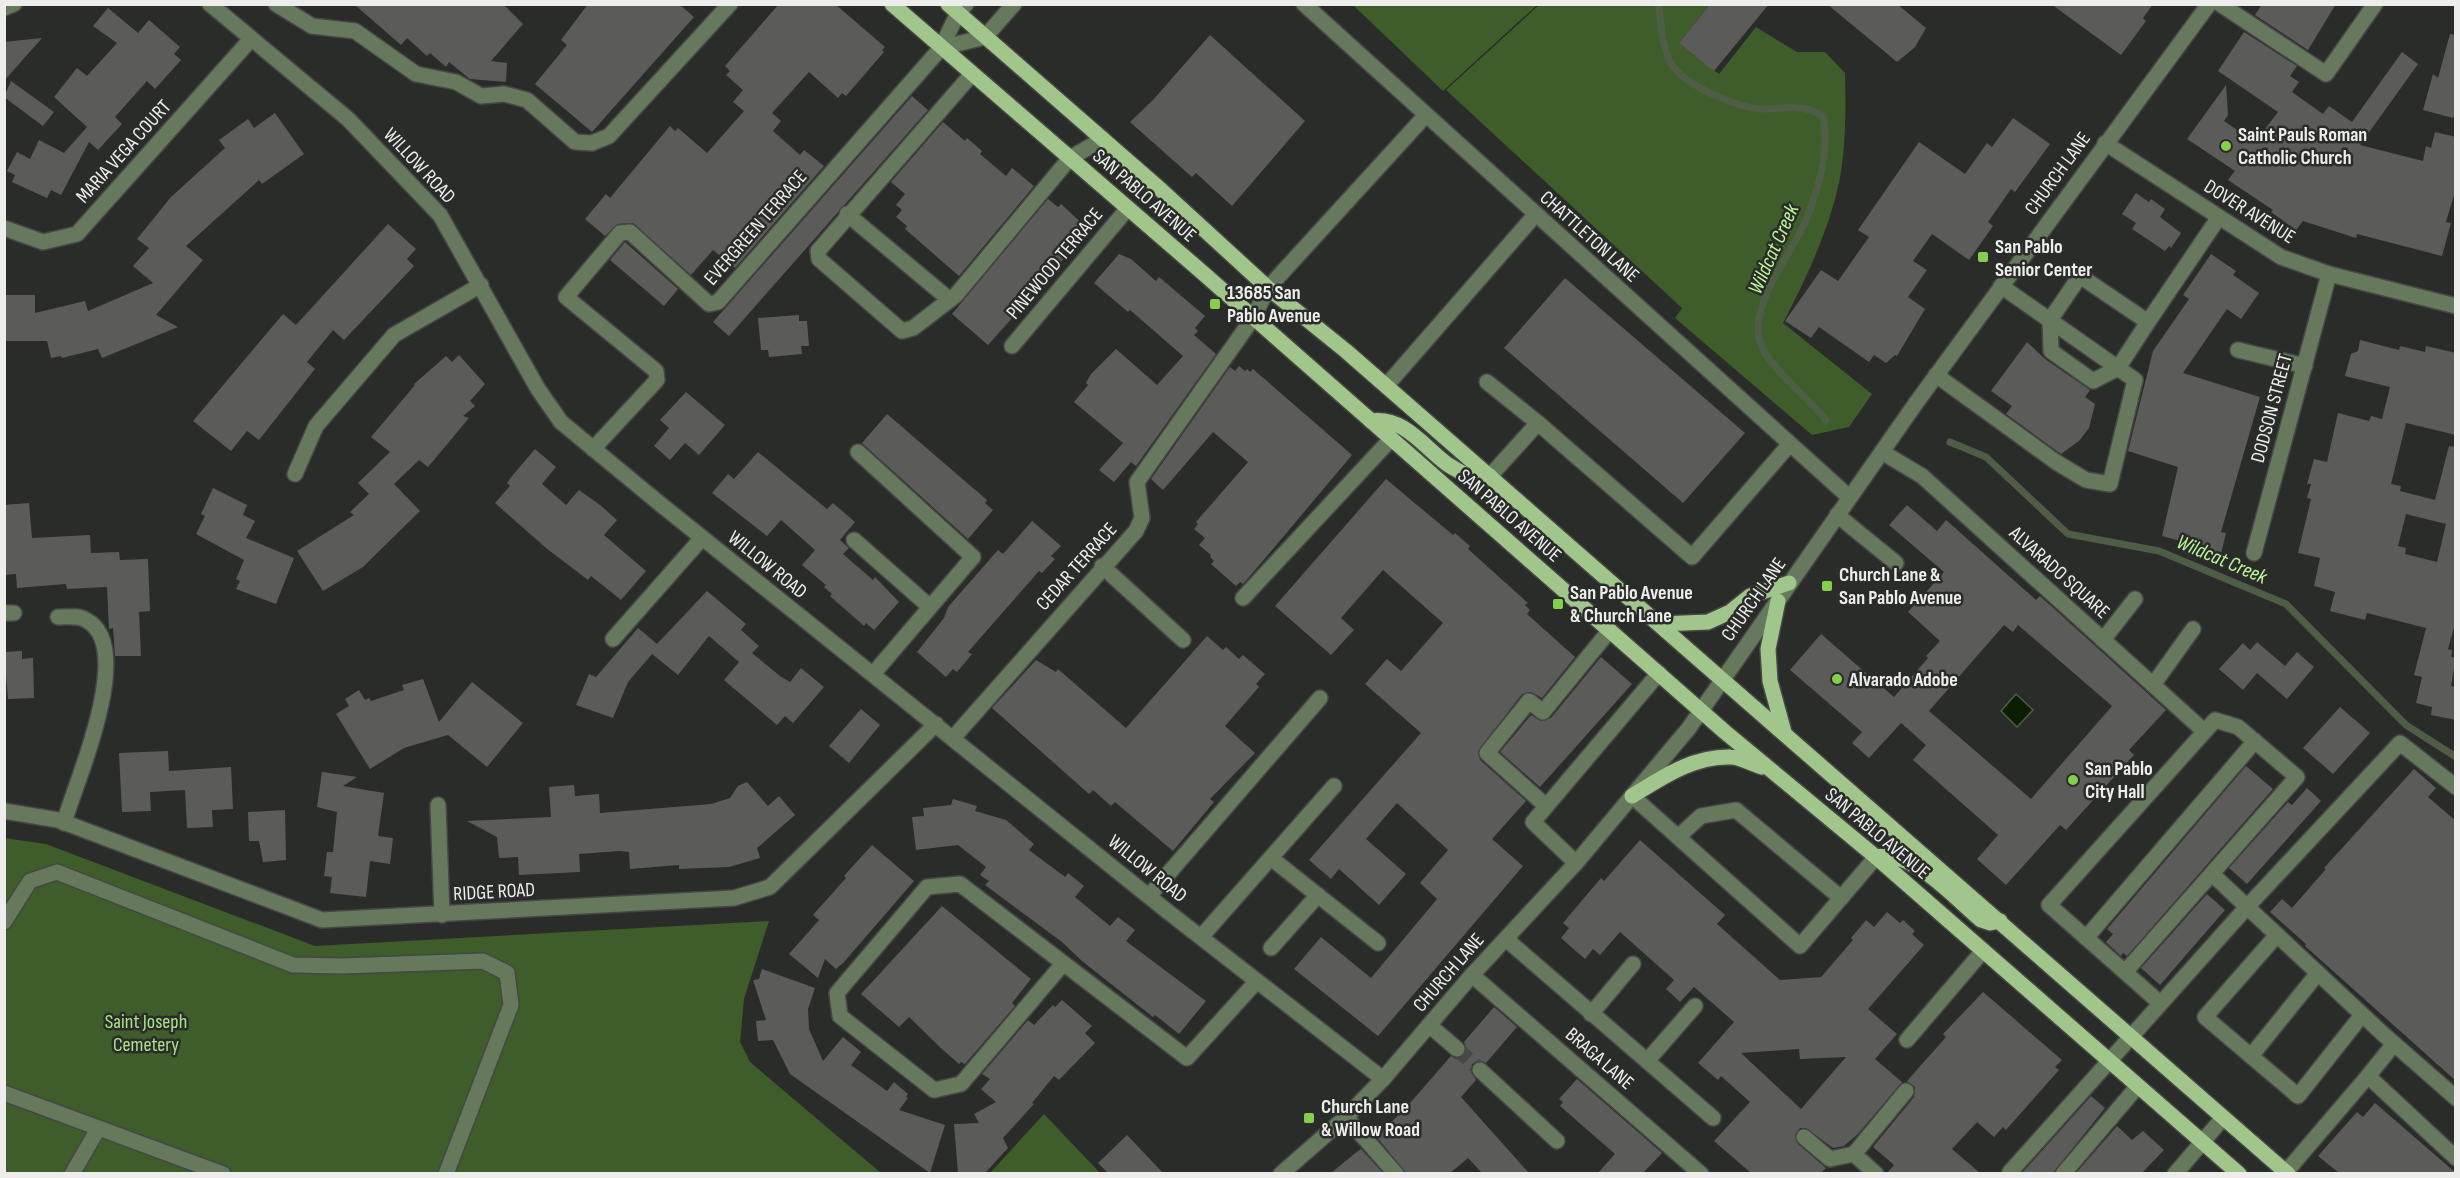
<svg xmlns="http://www.w3.org/2000/svg" width="2460" height="1178" viewBox="0 0 2460 1178" font-family="'Sofia Sans Condensed',sans-serif">
<rect width="100%" height="100%" fill="#2a2c2a"/>
<!-- green -->
<g fill="#3e5d2a">
<path d="M1353 5H1537L1443 91Z"/>
<path d="M1539 5H1709L1679 43 1719 74 1756 27 1797 52H1825L1845 73C1846 109 1846 147 1839 183 1828 232 1806 279 1783 323L1872 394 1849 427 1812 435 1675 318 1682 308 1446 90Z"/>
<path d="M4 838 46 844 315 946 769 921 744 999 740 1042 750 1062 881 1173H5Z"/>
<path d="M1044 1114 1100 1173H990Z"/>
</g>
<!-- water -->
<path fill="#0b1f00" stroke="#4f5d47" stroke-width="1.5" d="M2016 694 2033 710 2017 727 2001 711Z"/>
<g fill="none" stroke-linecap="round" stroke-linejoin="round">
<!-- stream -->
<g stroke="#4f5d47" stroke-width="7">
<path d="M1658 4C1662 23 1661 46 1671 63 1683 85 1740 110 1765 109 1786 108 1804 104 1823 116 1830 149 1819 188 1806 220 1793 253 1744 309 1762 347 1771 368 1809 399 1826 420"/>
<path d="M1950 442 1986 457 2068 534 2159 551 2286 604 2406 725 2456 757"/>
</g>
</g>
<!-- building -->
<g fill="#5b5c5a" fill-rule="evenodd">
<path d="M354 4H503L523 24 491 61 507 63 506 82 470 79 449 62 446 67 430 53 427 56 407 38 401 45Z"/>
<path d="M588 4H679L694 17 592 132 535 84 567 45 561 40Z"/>
<path d="M779 4H835L885 47 882 50 884 52 846 96 842 93 838 98 809 72 772 113 781 121 773 131 800 155 804 150 824 166 735 268 713 250 691 275 633 223 618 224 605 236 585 219 606 194 610 198 670 126 675 131 678 128 707 153 744 111 733 102 743 90 726 75 730 71 725 66Z"/>
<path d="M1710 4H1769L1714 71 1679 43Z"/>
<path d="M1827 4H1897L1926 28 1915 47 1897 62Z"/>
<path d="M2051 4H2153L2143 18 2146 21 2121 55Z"/>
<path d="M2262 4H2336L2308 50 2255 15Z"/>
<path d="M108 8 138 33 149 20 180 47 174 54 181 60 155 89 147 81 115 117 122 124 98 150 89 142 61 195 51 190 47 198 12 182 15 175 7 171 17 152 30 159 39 140 64 153 87 127 54 97 77 68 87 76 117 43 93 26Z"/>
<path d="M2244 32 2297 66 2290 76 2299 82 2292 92 2323 114 2329 106 2352 122 2402 52 2418 64 2360 145 2423 161 2426 146 2431 148 2435 132 2456 137V188L2446 222 2451 223 2442 256 2357 234 2356 238 2303 221 2296 230 2271 212 2273 210 2228 180 2235 171 2187 139 2226 85 2228 115 2224 121 2255 142 2278 112 2218 71Z"/>
<path d="M2450 34 2456 35V110L2453 118 2423 110 2433 74 2438 78Z"/>
<path d="M1210 35 1305 121 1232 206 1196 173 1192 177 1130 122 1153 100Z"/>
<path d="M42 38 4 81V42Z"/>
<path d="M11 81 54 112 43 126 4 97Z"/>
<path d="M912 96 928 110 729 336 713 322Z"/>
<path d="M275 113 304 154 262 184 259 180 186 246 203 260 156 315 178 327 102 358 98 349 62 358 61 356 51 358 47 341H4V295H35V313L85 301 88 311 153 283 133 266 149 248 137 239 171 197 225 148 219 140 248 119 254 128Z"/>
<path d="M2013 118 2050 144 2015 192 2011 189 1988 222 1993 226 1969 260 1932 234 1913 261 1927 270 1908 297 1925 309 1897 356 1895 355 1886 363 1874 355 1869 362 1819 327 1811 338 1785 321 1821 270 1838 281 1869 237 1858 230 1919 142 1965 174 1987 143 1992 147Z"/>
<path d="M943 122 965 141 967 138 982 151 980 154 1006 176 1012 168 1034 186 959 276 905 229 907 226 896 217 902 210 896 205 905 194 891 182Z"/>
<path d="M2136 193 2149 202 2151 199 2165 209 2160 217 2181 233 2171 248 2169 246 2165 251 2132 229 2136 223 2122 214Z"/>
<path d="M1048 199 1058 207 1061 204 1089 230 1059 264 1061 266 1033 299 1031 297 988 345 952 314Z"/>
<path d="M388 224 416 249 407 259 414 266 344 340 333 330 307 362 315 369 259 440 247 431 231 451 193 421 283 314 296 325Z"/>
<path d="M625 242 678 289 664 306 610 260Z"/>
<path d="M1119 254 1131 259 1156 281 1159 277 1205 316 1195 328 1198 331 1194 335 1216 354 1136 466 1131 462 1114 482 1099 470 1123 443 1074 402 1088 385 1086 383 1091 374 1116 349 1157 385 1183 356 1130 310 1128 312 1094 283Z"/>
<path d="M2211 254 2236 271 2233 275 2259 293 2241 319 2227 309 2183 373 2260 397 2221 532 2226 533 2220 558 2194 551 2196 545 2162 536 2178 467 2128 451 2153 351 2189 299 2183 295Z"/>
<path d="M1565 278 1745 433 1683 503 1504 348Z"/>
<path d="M799 315V321H807L809 346H801L802 354 769 357 768 350H761L758 318Z"/>
<path d="M2360 340 2399 350 2400 346 2425 352 2426 346 2456 353V435L2406 423 2391 484 2401 486 2400 491 2435 500 2449 446 2456 447V620L2448 649 2452 650 2451 657 2456 658 2451 686 2456 687V720L2431 715 2432 707 2416 703 2422 677 2414 675 2426 628 2367 613 2365 620 2330 611 2335 592 2314 586 2320 558 2298 553 2311 499 2307 498 2311 484H2307L2314 459 2327 462 2338 413 2369 421 2371 416 2382 419 2390 387 2345 376 2351 354 2358 351ZM2406 514 2446 524 2437 562 2405 554 2406 548 2398 546Z"/>
<path d="M2027 342 2045 359 2090 390 2085 397 2095 404 2089 428 2079 441 2061 454 2006 414 2012 406 1991 391Z"/>
<path d="M459 355 485 384 470 401 475 406 463 416 469 418 428 467 419 460 394 484 420 511 363 567 323 591 297 551 354 515 350 512 369 494 358 483 390 452 371 437 415 385 414 384 446 356 452 362Z"/>
<path d="M1239 366 1245 371 1247 369 1250 372 1253 369 1352 455 1267 556 1243 584 1240 582 1236 586 1211 564 1214 561 1210 557 1211 555 1199 545 1205 538 1194 529 1198 524 1196 522 1248 462 1213 432 1163 490 1151 479 1230 367 1235 371Z"/>
<path d="M686 392 725 425 699 455 685 443 670 460 654 446 669 428 660 420Z"/>
<path d="M887 414 987 500 985 503 993 510 968 539 862 443Z"/>
<path d="M535 449 556 467 542 484 566 505 579 490 600 505 617 520 604 535 646 571 621 600 591 576 588 580 546 548 495 503 510 486 507 483 512 476Z"/>
<path d="M758 452 827 509 833 503 855 522 840 540 849 548 843 554 873 580 875 577 899 602 874 630 866 623 864 626 830 596 832 594 824 587 826 585 802 565 815 550 781 520 767 536 712 493 728 474 734 479Z"/>
<path d="M1386 479 1453 535 1455 533 1470 546 1468 549 1528 603 1525 605 1530 610 1527 614 1575 657 1542 698 1531 692 1522 694 1478 751 1480 760 1526 801 1492 839 1523 866 1378 1036 1294 969 1321 937 1371 978 1437 899 1420 883 1448 850 1397 803 1366 839 1406 874 1379 905 1339 869 1331 879 1309 860 1421 733 1365 684 1387 659 1401 671 1443 623 1383 570 1341 618 1354 630 1331 655 1275 606Z"/>
<path d="M213 488 247 505 243 515 255 521 246 538 294 558 276 604 236 589 240 581 236 579 244 560 196 534 205 516 201 514Z"/>
<path d="M29 503 32 538 90 535 91 553 119 552 120 560 148 559 150 611 139 612 141 656H115L113 628 109 629 107 587 67 589 66 584 17 588 16 574 4 575V505Z"/>
<path d="M1907 505 1937 531 1946 520 2036 600 2040 596 2166 710 2129 750 2134 755 2066 830 2060 825 2006 885 1977 859 1998 835 1913 760 1926 745 1901 723 1869 758 1852 743 1862 732 1790 670 1821 634 1894 697 1928 658 1926 656 1940 641 1908 612 1944 572 1889 525ZM2004 625 2013 632 2018 625 2112 706 2031 799 1929 711Z"/>
<path d="M1032 521 1061 546 1051 556 1055 559 1042 573 1039 571 975 644 968 652 972 654 957 672 953 669 946 677 917 652 944 618 948 607 998 550 1003 554Z"/>
<path d="M707 591 746 624 741 630 759 646 752 653 780 676 790 682 801 668 824 687 793 723 785 716 777 725 724 680 739 662 709 636 678 675 652 654 628 682 613 718 576 705 589 674 596 677 638 628 657 644Z"/>
<path d="M1207 636 1223 650 1226 647 1239 659 1243 655 1265 674 1256 684 1259 687 1225 726 1255 753 1210 799 1214 802 1173 851 1115 802 1111 806 1093 790 1089 794 992 708 1036 660 1056 672 1058 669 1126 728Z"/>
<path d="M2257 642 2285 666 2297 652 2314 667 2287 699 2257 673 2243 690 2219 669 2243 643 2250 650Z"/>
<path d="M22 651V659L33 658 34 698 8 699 4 652Z"/>
<path d="M1601 657 1632 684 1540 787 1500 752 1531 715 1541 721 1551 718Z"/>
<path d="M423 679 439 722 472 682 523 723 487 767 448 735 404 748 370 769 336 714 349 706 345 699 359 690 365 700 369 698 371 701 404 690 402 685Z"/>
<path d="M2340 707 2370 733 2333 774 2303 748Z"/>
<path d="M861 709 880 725 849 763 829 746Z"/>
<path d="M168 751 169 771 231 767 233 809 212 810 213 827 187 828 185 790 150 792 151 811 122 812 119 753Z"/>
<path d="M2246 766 2273 789 2127 956 2123 953 2121 956 2106 942 2113 934 2107 929Z"/>
<path d="M2414 769 2436 788 2428 797 2456 821V1081L2305 946 2306 944 2270 912 2282 899 2292 908 2326 869 2324 868Z"/>
<path d="M322 772 357 777 343 786 384 793 378 836 393 838 390 864 370 861 366 897 330 893 332 877 324 876 327 852H333L337 812 317 807Z"/>
<path d="M747 782 768 806 779 796 795 815 757 848 760 858 729 867 679 869V865L630 869 629 852 619 851 579 854 580 872 519 875 518 857 499 858 497 837 467 821 551 817 549 787 574 785 575 796 599 794 600 813 711 804 730 798 738 786Z"/>
<path d="M2307 788 2321 801 2247 884 2229 868 2288 802 2292 805Z"/>
<path d="M953 799 977 806 975 811 1006 820 1034 844 1029 850 1065 877 1068 873 1084 886 1075 897 1110 926 1118 917 1135 930 1126 941 1206 1001 1179 1034 1155 1015 1153 1017 1082 961 1062 942 985 885 989 881 980 875 986 867 958 845 916 850 912 817 924 816 923 808 951 805Z"/>
<path d="M285 810 286 860 263 862 259 841H249L248 812Z"/>
<path d="M1640 840 1725 915 1717 924 1780 980 1821 977 1853 940 1851 938 1866 920 1874 927 1887 912 1900 923 1903 920 1915 931 1912 934 1924 945 1868 1009 1897 1034 1875 1059 1902 1082 1858 1134 1844 1146 1833 1148 1806 1128H1800L1795 1135 1798 1144 1826 1168 1821 1173H1751L1714 1141 1750 1102 1721 1076 1718 1080 1698 1063 1734 1022 1694 987 1680 1002 1666 989 1674 980 1620 932 1600 955 1593 949 1585 959 1561 938 1569 928 1563 923 1601 878 1604 881ZM1799 1049 1800 1059 1846 1057 1801 1109 1741 1053Z"/>
<path d="M872 845 914 881 844 962 836 969 825 959 818 978 789 954 819 920 813 915 846 878 844 876Z"/>
<path d="M2207 894 2225 910 2160 985 2141 968Z"/>
<path d="M942 906 1031 979 1012 1003 1015 1006 965 1064 961 1062 959 1064 943 1050 909 1017 899 1027 861 994Z"/>
<path d="M762 969 815 988 808 1009 809 1029 823 1061 843 1037 861 1052 851 1065 887 1091 894 1082 908 1094 906 1097 908 1098 899 1110 945 1125 930 1173 790 1074 773 1040 758 1041 756 1021 766 1020 753 980 759 979Z"/>
<path d="M1983 992 2062 1060 2055 1067 2059 1070 2006 1130 2003 1127 1994 1137 1977 1122 1952 1149 1980 1173H1887L1894 1165 1873 1147 1914 1097 1915 1087 1907 1081 1946 1037 1943 1034Z"/>
<path d="M1062 1000 1092 1026 1085 1033 1095 1043 1059 1080 1054 1076 1032 1103 1034 1104 1003 1138 1008 1148 985 1173H958L954 1124 979 1123 974 1114 996 1102 981 1089 990 1079 982 1074 1028 1020 1034 1025 1053 1005 1055 1007Z"/>
<path d="M1494 1007 1517 1027 1486 1063 1478 1061 1472 1064 1471 1072 1476 1080 1461 1097 1529 1173H1482L1468 1158 1450 1173H1406L1376 1136 1403 1111 1451 1056 1456 1059 1464 1056 1467 1050 1464 1042Z"/>
<path d="M1577 1079 1662 1153 1643 1173H1598L1615 1154 1560 1106 1563 1102 1559 1099Z"/>
<path d="M2091 1096 2105 1108 2053 1173H2022Z"/>
<path d="M2375 1103 2456 1173H2339L2318 1156 2357 1112 2363 1117Z"/>
<path d="M2117 1126 2132 1140 2143 1131 2164 1150 2142 1173H2076Z"/>
<path d="M1127 1135 1163 1173H1108L1098 1163Z"/>
<path d="M1361 1149 1383 1173H1331L1354 1154Z"/>
</g>
<g fill="none" stroke-linecap="round" stroke-linejoin="round">
<!-- minor-tunnel -->
<path stroke="#474947" stroke-width="15" stroke-dasharray="15 8" stroke-linecap="butt" d="M1457 1049 1480 1070"/>
<!-- minor casing -->
<g stroke="#454745" stroke-width="18">
<g id="minor">
<path d="M210 4 348 119 440 215 538 389 561 422 659 503 1167 911 1383 1079"/>
<path d="M276 4 312 26 355 31 416 74 456 82 481 96 504 94 527 100 575 142 592 143 609 136 730 4"/>
<path d="M1304 4 1849 497"/>
<path d="M2220 4 2326 74 2375 4"/>
<path d="M4 8 14 4"/>
<path d="M941 48 985 37 1014 4"/>
<path d="M972 74 818 251 819 259 902 331 913 328 956 295 1070 158 1103 139"/>
<path d="M2105 143 2281 257 2329 274 2456 306"/>
<path d="M847 214 950 300"/>
<path d="M4 228 43 242 77 234 251 39"/>
<path d="M2080 276 2148 322 2118 368 2093 381 2051 351 2050 320Z"/>
<path d="M2148 322 2219 217"/>
<path d="M1012 346 1128 208"/>
<path d="M2238 350 2305 366"/>
<path d="M1936 375 2056 462 2086 480 2110 484 2135 380 2001 286"/>
<path d="M1487 382 1538 423"/>
<path d="M1386 386 1535 215"/>
<path d="M593 449 657 380 656 371 566 297 620 233 630 232 709 304 718 302 941 48 958 13 966 4"/>
<path d="M858 452 973 557 873 674"/>
<path d="M1882 452 1922 476 2204 731"/>
<path d="M295 474 316 426 394 335 481 285"/>
<path d="M1490 476 1538 423 1692 557 1789 445"/>
<path d="M1837 515 1896 563"/>
<path d="M854 540 930 607"/>
<path d="M2254 553 2329 274"/>
<path d="M1102 566 1183 640"/>
<path d="M1243 598 1391 439"/>
<path d="M4 613H14"/>
<path d="M58 617C67 617 78 615 86 620 137 646 75 783 64 823"/>
<path d="M613 639 702 538"/>
<path d="M2103 640 2135 599"/>
<path d="M2153 685 2193 629"/>
<path d="M953 738 1136 531 1142 518 1137 482 1253 318 1268 288 1426 115"/>
<path d="M1632 796 1800 946 1876 857"/>
<path d="M438 805 442 915"/>
<path d="M1546 806 1487 753 1529 701 1543 712 1610 630"/>
<path d="M4 811 58 820 322 920 734 898 770 887 936 724"/>
<path d="M1678 837 1701 816 1736 810 1841 898"/>
<path d="M1271 858 1378 943"/>
<path d="M1576 863 1533 822 1659 673"/>
<path d="M2212 874 2383 1034 2456 1098"/>
<path d="M1149 896 1320 698"/>
<path d="M4 922 30 881 57 872 293 965 342 966 483 961 507 973 511 1005 446 1174"/>
<path d="M2277 935 2205 1017 2298 1096 2362 1015"/>
<path d="M1201 937 1334 786"/>
<path d="M2086 938 2255 741"/>
<path d="M1506 939 1713 1118"/>
<path d="M1271 948 1318 895"/>
<path d="M1062 965 961 1084 934 1090 840 1016 837 993 927 887 960 884 1187 1058 1257 981"/>
<path d="M2125 972 2297 777 2238 727 2215 720 2049 905 2160 1003"/>
<path d="M1472 975 1701 1174"/>
<path d="M1591 1014 1633 964"/>
<path d="M1429 1025 1457 1049"/>
<path d="M1907 1040 1982 952"/>
<path d="M2394 1044 2368 1076 2456 1158"/>
<path d="M2251 1056 2318 973"/>
<path d="M1647 1061 1695 1006"/>
<path d="M1480 1070 1557 1141"/>
<path d="M4 1093 223 1174"/>
<path d="M1346 1117 1396 1174"/>
<path d="M1804 1137 1830 1159 1854 1154"/>
<path d="M2286 1172 2368 1076"/>
<path d="M72 1174 98 1129"/>
<path d="M1281 1174 1346 1117 1383 1079 1472 975 1576 863 1689 728 1916 403 2209 4"/>
<path d="M1876 1174 1854 1154 1906 1091"/>
<path d="M2011 1174 2010 1172 2247 907 2400 743 2456 787"/>
<path d="M2063 1174 2137 1087"/>
<path d="M2175 1174 2223 1118"/>
</g>
</g>
<!-- major casing -->
<g stroke="#454745" stroke-width="18">
<g id="major">
<path d="M892 4 1203 273 1725 732 1876 857 2239 1174"/>
<path d="M948 4 1161 190 1268 288 1346 351 2288 1174"/>
<path d="M1371 421C1403 416 1423 446 1447 464 1456 470 1466 475 1476 480L1490 476"/>
<path d="M1778 601 1768 649 1770 681 1784 732"/>
<path d="M1660 624 1708 622 1730 612 1750 596 1789 583"/>
<path d="M1632 796C1663 777 1693 756 1731 757 1740 757 1752 764 1762 767"/>
<path d="M1876 857C1914 850 1953 897 1981 920L1990 923 2000 921"/>
</g>
</g>
<!-- minor -->
<use href="#minor" stroke="#66795c" stroke-width="15"/>
<!-- major -->
<use href="#major" stroke="#a1c68b" stroke-width="15"/>
</g>
<!-- markers -->
<g fill="#84d04e" stroke="#2a2c2a" stroke-width="2">
<circle cx="2226" cy="146" r="6"/>
<rect x="1977" y="251" width="12" height="12" rx="3"/>
<rect x="1209" y="298" width="12" height="12" rx="3"/>
<rect x="1821" y="580" width="12" height="12" rx="3"/>
<rect x="1552" y="598" width="12" height="12" rx="3"/>
<circle cx="1837" cy="679" r="6"/>
<circle cx="2073" cy="780" r="6"/>
<rect x="1303" y="1112" width="12" height="12" rx="3"/>
</g>
<g text-anchor="middle" stroke-width="5" stroke-linejoin="round" paint-order="stroke">
<!-- poi labels -->
<g font-size="20" font-weight="bold" fill="#edeeec" stroke="#2a2c2a" text-anchor="start">
<text x="2238" y="141">Saint Pauls Roman<tspan x="2238" dy="23">Catholic Church</tspan></text>
<text x="1995" y="253">San Pablo<tspan x="1995" dy="23">Senior Center</tspan></text>
<text x="1227" y="299">13685 San<tspan x="1227" dy="23">Pablo Avenue</tspan></text>
<text x="1839" y="581">Church Lane &amp;<tspan x="1839" dy="23">San Pablo Avenue</tspan></text>
<text x="1570" y="599">San Pablo Avenue<tspan x="1570" dy="23">&amp; Church Lane</tspan></text>
<text x="1849" y="686">Alvarado Adobe</text>
<text x="2085" y="775">San Pablo<tspan x="2085" dy="23">City Hall</tspan></text>
<text x="1321" y="1113">Church Lane<tspan x="1321" dy="23">&amp; Willow Road</tspan></text>
</g>
<!-- street labels -->
<g font-size="20" fill="#edeeec" stroke="#2a2c2a">
<text transform="translate(123 151) rotate(-48)" y="7">MARIA VEGA COURT</text>
<text transform="translate(420 165) rotate(47)" y="7">WILLOW ROAD</text>
<text transform="translate(2057 173) rotate(-54)" y="7">CHURCH LANE</text>
<text transform="translate(1145 195) rotate(41)" y="7">SAN PABLO AVENUE</text>
<text transform="translate(2250 211) rotate(32)" y="7">DOVER AVENUE</text>
<text transform="translate(755 227) rotate(-49)" y="7">EVERGREEN TERRACE</text>
<text transform="translate(1590 236) rotate(42)" y="7">CHATTLETON LANE</text>
<text transform="translate(1054 263) rotate(-50)" y="7">PINEWOOD TERRACE</text>
<text transform="translate(2271 408) rotate(-75)" y="7">DODSON STREET</text>
<text transform="translate(1510 515) rotate(41)" y="7">SAN PABLO AVENUE</text>
<text transform="translate(768 564) rotate(39)" y="7">WILLOW ROAD</text>
<text transform="translate(1076 566) rotate(-48)" y="7">CEDAR TERRACE</text>
<text transform="translate(2060 572) rotate(42)" y="7">ALVARADO SQUARE</text>
<text transform="translate(1753 599) rotate(-55)" y="7">CHURCH LANE</text>
<text transform="translate(1878 833) rotate(40)" y="7">SAN PABLO AVENUE</text>
<text transform="translate(1148 868) rotate(39)" y="7">WILLOW ROAD</text>
<text transform="translate(494 891) rotate(-3)" y="7">RIDGE ROAD</text>
<text transform="translate(1448 972) rotate(-49)" y="7">CHURCH LANE</text>
<text transform="translate(1600 1058) rotate(41)" y="7">BRAGA LANE</text>
</g>
<!-- park labels -->
<g font-size="20" fill="#aae487" stroke="#2a2c2a">
<text x="146" y="1028">Saint Joseph<tspan x="146" dy="23">Cemetery</tspan></text>
</g>
<!-- water labels -->
<g font-size="21" font-style="italic" fill="#bbf698" stroke="#2a2c2a">
<text transform="translate(1773 249) rotate(-66)" y="7">Wildcat Creek</text>
<text transform="translate(2222 559) rotate(23)" y="7">Wildcat Creek</text>
</g>
</g>
<!-- border -->
<rect width="2460" height="1178" fill="none" stroke="#edeeec" stroke-width="12"/>
</svg>
